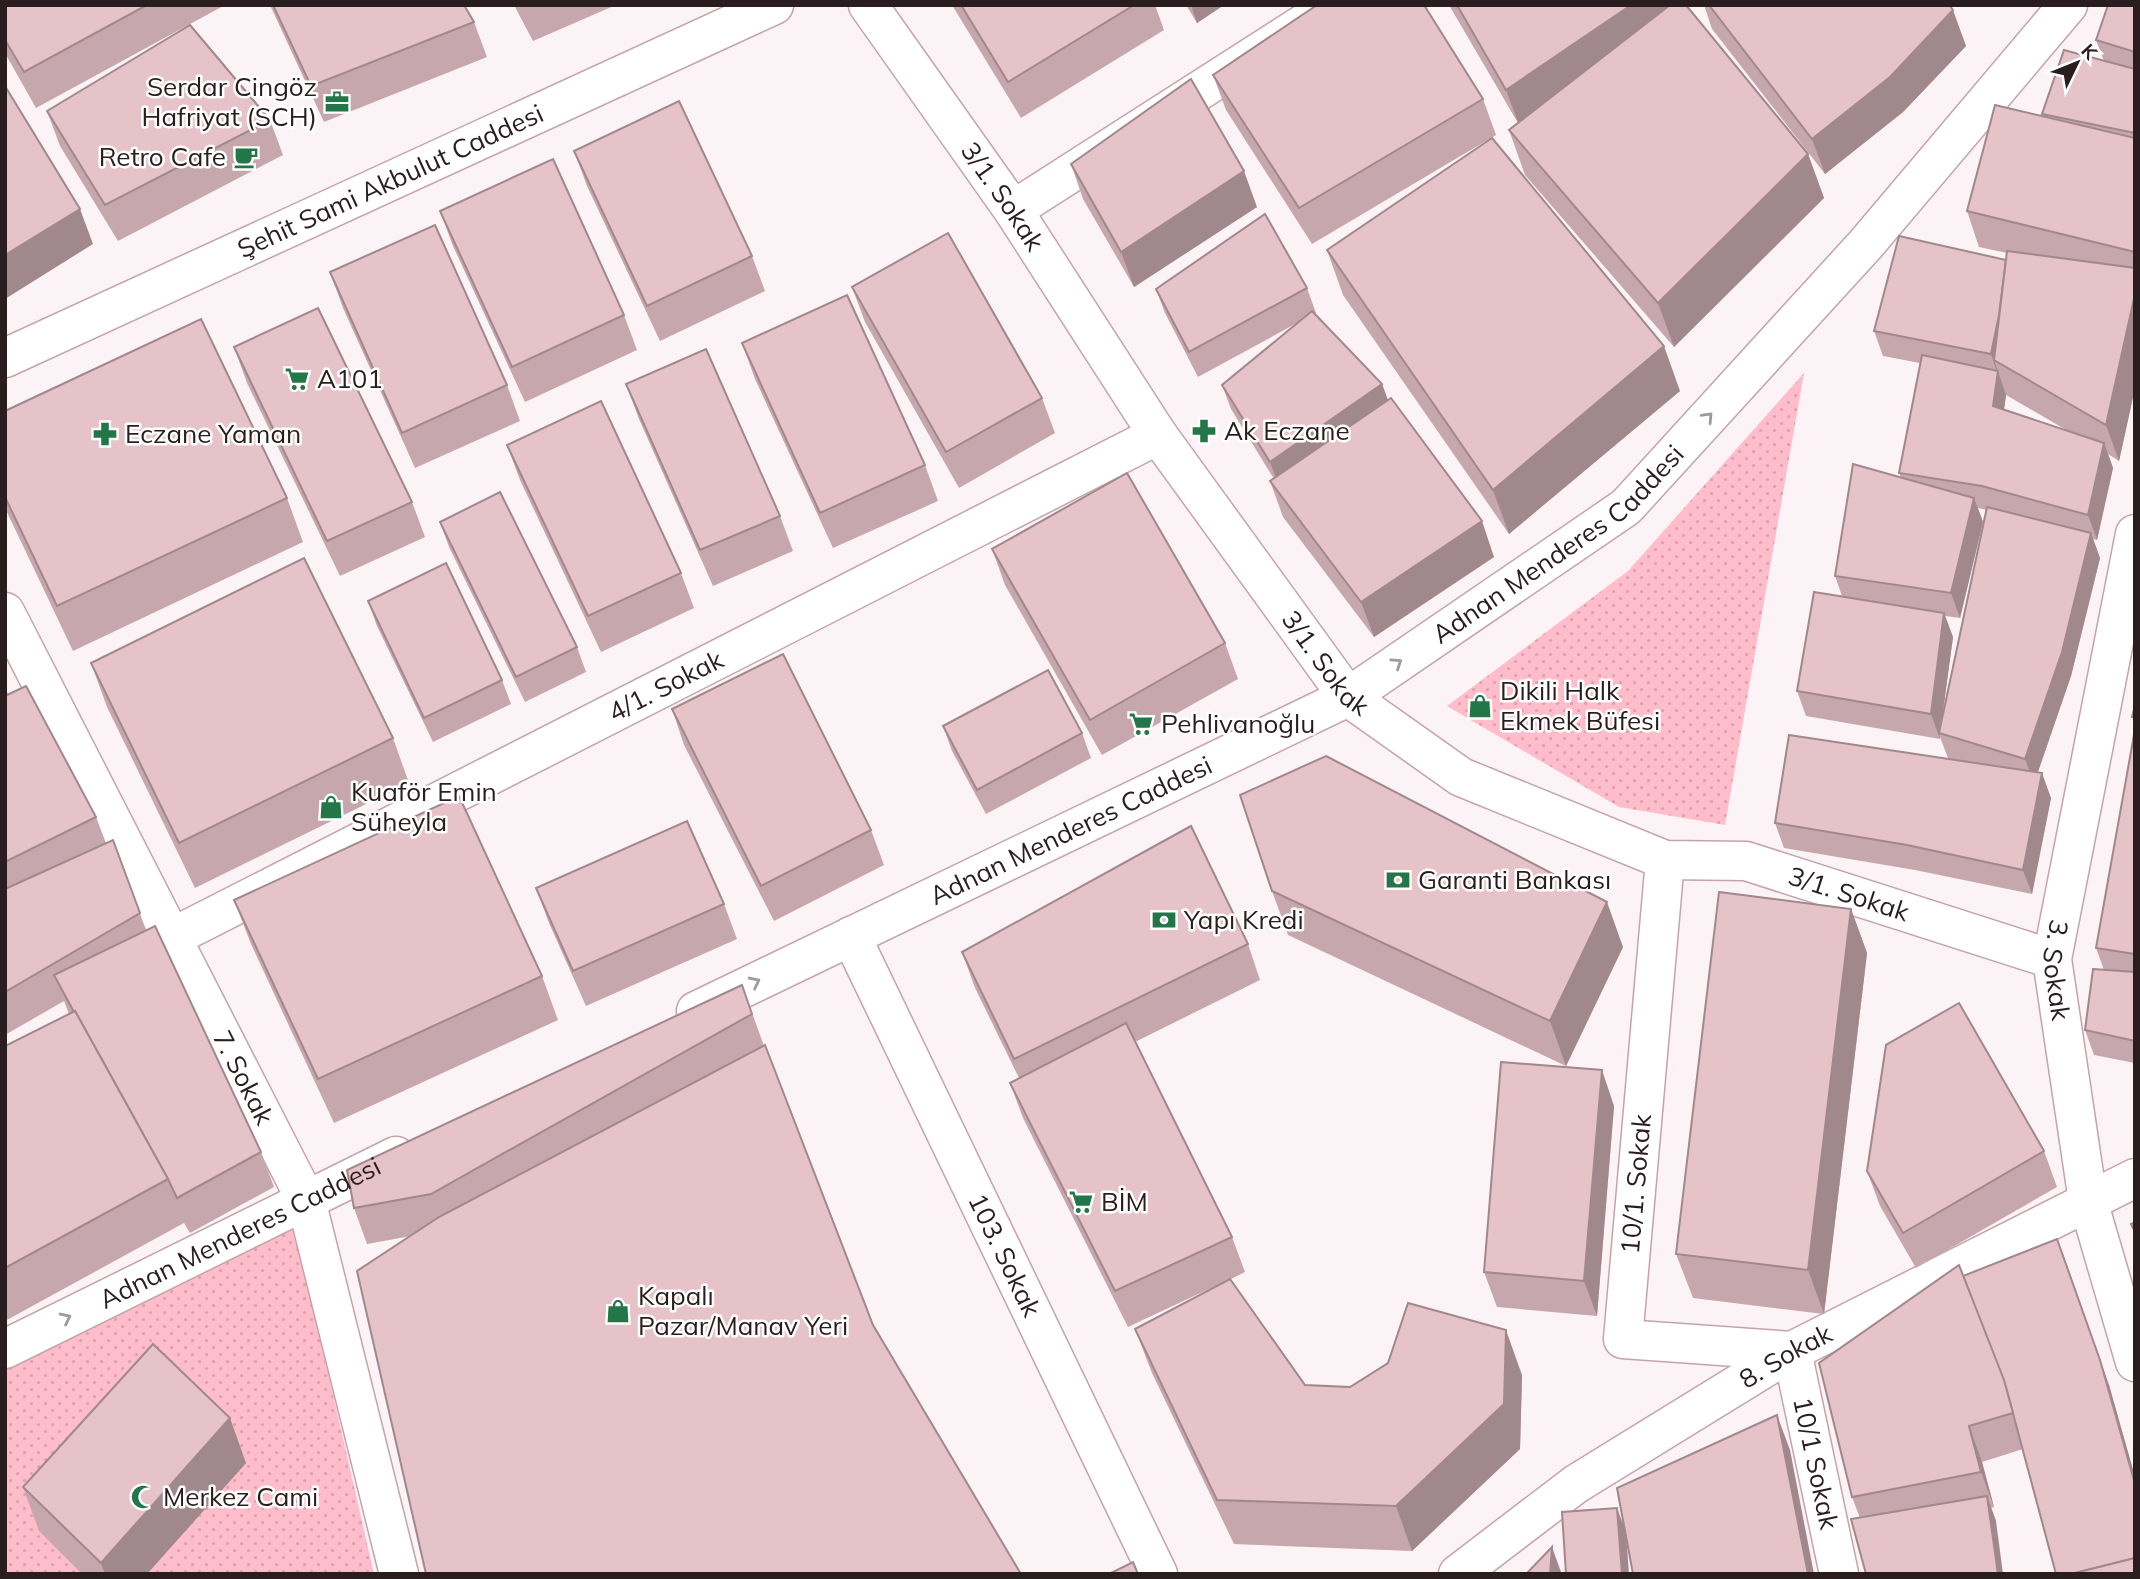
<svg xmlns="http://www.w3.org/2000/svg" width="2140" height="1579" viewBox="0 0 2140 1579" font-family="Mulish,sans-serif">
<defs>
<pattern id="green-dots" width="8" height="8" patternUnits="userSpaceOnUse" patternTransform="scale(1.75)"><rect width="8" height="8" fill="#ffbdcb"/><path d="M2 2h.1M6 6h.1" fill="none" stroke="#dba2ae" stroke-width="1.8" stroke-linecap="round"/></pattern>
</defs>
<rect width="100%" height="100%" fill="#fbf3f5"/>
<!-- green -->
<g fill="url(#green-dots)">
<path d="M1804 373 1725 825 1619 807 1447 706 1628 571Z"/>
<path d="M294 1223 374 1574H5V1369Z"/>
</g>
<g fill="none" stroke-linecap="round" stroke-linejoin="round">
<!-- street casing -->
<g stroke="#c6a3aa" stroke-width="41">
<g id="street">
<path id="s1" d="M868 5 1013 210 1158 435 1348 697 1461 777 1665 860 1746 861 2052 959"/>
<path d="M1013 210 1333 5"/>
<path id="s2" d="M2135 534 2052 959 2088 1201 2135 1362"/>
<path id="s3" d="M5 612 306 1200 399 1574"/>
<path id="s4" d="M1665 860 1623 1339 1792 1351 1839 1574"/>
<path id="s5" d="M851 936 1158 1574"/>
<path id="s6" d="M173 937 1158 435"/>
<path id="s7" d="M1458 1574 1576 1484 1792 1351 2135 1178"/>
</g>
</g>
<!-- secondary casing -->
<g stroke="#c6a3aa" stroke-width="41">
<g id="secondary">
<path id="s8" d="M5 358 774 5"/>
<path id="s9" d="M696 1011 1348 697 1626 507 1866 244 2068 5"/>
<path id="s10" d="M5 1349 396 1156"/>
</g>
</g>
<!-- street -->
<use href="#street" stroke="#fff" stroke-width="38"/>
<!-- secondary -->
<use href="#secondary" stroke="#fff" stroke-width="38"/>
</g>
<!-- wall -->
<g fill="#c6a7ad" fill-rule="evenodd">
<path d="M5 5H225L36 108 5 53Z"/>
<path d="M270 5H464L474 22 487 57 324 122Z"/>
<path d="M514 5H616L533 41Z"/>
<path d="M952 5H1155L1164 30 1021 118Z"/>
<path d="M1186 5H1224L1197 23Z"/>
<path d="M1449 5H1686L1808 154 1824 198 1674 347 1525 175 1509 130 1518 123Z"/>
<path d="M1704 5H1949L1966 46 1903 112 1825 174 1712 29Z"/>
<path d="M2135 5V388L2119 461 2108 454 2113 468 2097 540 2093 539 2100 558 2071 676 2038 772 2051 798 2032 894 1915 870 1784 848 1775 823 1955 760 1948 758 1940 737V739L1806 716 1797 691 1842 596 1835 576 1901 477 1899 473 1920 363 1883 356 1874 331 2006 260 2007 253 1979 247 1967 211 2043 116 2042 114 2104 61 2096 40ZM2006 395 2068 431 2004 410ZM1978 508 1987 510 1943 710 1953 637 1945 616 1960 618 1983 522Z"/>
<path d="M1213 75 1483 99 1496 135 1312 244 1226 110Z"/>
<path d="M47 111 270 120 283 155 118 241 60 146Z"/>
<path d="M574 151 752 256 765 291 660 341 587 186Z"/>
<path d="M1071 164 1257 207 1134 287 1083 199Z"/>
<path d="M440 211 624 315 637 350 525 402 453 246Z"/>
<path d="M1327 250 1680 391 1509 534 1343 295Z"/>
<path d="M330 272 507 385 520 421 415 468 343 308Z"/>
<path d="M852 287 1042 398 1055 433 959 488 865 322Z"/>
<path d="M1307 288 1316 313 1315 314 1382 384 1388 400 1494 557 1374 637 1283 517 1270 481 1274 479 1231 409 1222 385 1297 323 1198 377 1165 313 1156 289Z"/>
<path d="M742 343 925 465 938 501 833 548 755 379Z"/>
<path d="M234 347 412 502 425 537 340 576 247 383Z"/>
<path d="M626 384 780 516 793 551 713 586 639 419Z"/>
<path d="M5 411 287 498 303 542 73 651 5 508Z"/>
<path d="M507 445 681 573 694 608 601 652 520 480Z"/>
<path d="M440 522 577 647 586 672 525 702 449 547Z"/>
<path d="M992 549 1225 643 1238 679 1102 755 1005 585Z"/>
<path d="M368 601 502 680 511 704 433 742 377 626Z"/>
<path d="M91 663 393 738 409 783 195 888 107 707Z"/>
<path d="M5 687 8 694 96 817 106 843 113 840 146 930 261 1152 274 1187 190 1233 184 1223 5 1321V1046L69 1014 64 1001 5 1035Z"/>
<path d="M672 709 871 830 884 865 774 921 684 745Z"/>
<path d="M943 726 1082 733 1091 758 986 814 952 751Z"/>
<path d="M2135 729V1063L2094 1055 2085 1030 2104 970 2096 948Z"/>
<path d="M536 888 724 904 737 939 586 1006 549 923Z"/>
<path d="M1272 891 1623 947 1566 1066 1288 935Z"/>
<path d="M234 900 542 976 558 1020 334 1123 251 944Z"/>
<path d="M1851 909 1867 953 1824 1314 1693 1298 1676 1254Z"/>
<path d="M1248 944 1260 980 1135 1042 1232 1237 1245 1272 1231 1279 1305 1385 1350 1387 1522 1375 1520 1449 1412 1551 1234 1544 1152 1373 1135 1329 1228 1280 1128 1327 1023 1118 1010 1083 1019 1078 975 988 962 952Z"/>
<path d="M742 985 764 1046 411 1236 367 1244 354 1208Z"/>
<path d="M1614 1106 1597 1316 1497 1307 1484 1272Z"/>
<path d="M2044 1151 2057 1187 1916 1268 1880 1206 1867 1171Z"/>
<path d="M1963 1276 2109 1385 2135 1477V1574L2023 1449 1982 1462 1994 1507 1991 1508 1996 1521 1860 1518 1852 1497Z"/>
<path d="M246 1463 147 1574H82L39 1531 23 1487Z"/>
</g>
<!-- shaded-wall -->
<g fill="#a1888d">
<path d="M1191 5H1224L1197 23Z"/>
<path d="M1631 5H1673L1519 125 1506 90Z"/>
<path d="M1953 10 1966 46 1903 112 1825 174 1812 139Z"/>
<path d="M1808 154 1824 198 1674 347 1658 303Z"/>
<path d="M1244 171 1257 207 1134 287 1121 252Z"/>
<path d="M80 209 93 244 5 299V255Z"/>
<path d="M2011 262 1994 360 2006 395 2001 430 1993 406 1997 372 1991 354Z"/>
<path d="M2135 294V388L2119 461 2106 425Z"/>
<path d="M1664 346 1680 391 1509 534 1493 490Z"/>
<path d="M1382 384 1391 409 1279 486 1270 462Z"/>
<path d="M2104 443 2113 468 2097 540 2088 515Z"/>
<path d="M1974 498 1983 522 1960 618 1951 593Z"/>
<path d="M1482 521 1494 557 1374 637 1361 602Z"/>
<path d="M2091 533 2100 558 2071 676 2034 783 2025 759Z"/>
<path d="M1944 613 1953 637 1940 734 1939 733 1940 739 1931 714Z"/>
<path d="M2042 773 2051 798 2032 894 2023 870Z"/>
<path d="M1607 902 1623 947 1566 1066 1550 1021Z"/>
<path d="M1851 909 1867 953 1824 1314 1808 1270Z"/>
<path d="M1602 1070 1614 1106 1597 1316 1584 1281Z"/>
<path d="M2066 1263 2109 1385 2135 1477V1484Z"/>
<path d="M1506 1330 1522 1375 1520 1449 1412 1551 1396 1506Z"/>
<path d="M1777 1415 1790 1450 1814 1574H1808Z"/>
<path d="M230 1418 246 1463 147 1574H105L101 1563Z"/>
<path d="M1969 1426 1982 1462 1994 1507 1981 1472Z"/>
<path d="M1987 1496 1996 1521 2003 1574H1998Z"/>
<path d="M1617 1508 1626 1532 1629 1574H1622Z"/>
<path d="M1552 1547 1561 1572V1574H1550Z"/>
</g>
<!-- building -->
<g fill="#e6c2c9" stroke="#a1888d" stroke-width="2">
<path d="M5 5H147L24 72 5 40Z"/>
<path d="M273 5H464L474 22 311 86Z"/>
<path d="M961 5H1134L1008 82Z"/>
<path d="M1317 5H1424L1483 99 1299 208 1213 75Z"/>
<path d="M1457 5H1631L1506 90Z"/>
<path d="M1670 5H1686L1808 154 1658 303 1509 130Z"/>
<path d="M1709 5H1949L1953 10 1890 77 1812 139Z"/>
<path d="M2108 5H2135V52L2096 40Z"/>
<path d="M190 25 270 120 105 205 47 111Z"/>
<path d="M2064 50 2135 69V133L2042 114Z"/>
<path d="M1191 79 1244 171 1121 252 1071 164Z"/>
<path d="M5 86 80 209 5 255Z"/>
<path d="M679 101 752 256 647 306 574 151Z"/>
<path d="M1995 105 2135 138V252L1967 211Z"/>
<path d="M1492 138 1664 346 1493 490 1327 250Z"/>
<path d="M553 159 624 315 512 367 440 211Z"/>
<path d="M1265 214 1307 288 1189 352 1156 289Z"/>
<path d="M435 225 507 385 402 433 330 272Z"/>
<path d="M948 233 1042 398 946 452 852 287Z"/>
<path d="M1899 236 2006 260 1999 315 1991 354 1874 331Z"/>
<path d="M2007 251 2135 268V294L2106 425 1994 360Z"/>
<path d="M847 295 925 465 820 513 742 343Z"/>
<path d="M318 308 412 502 327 541 234 347Z"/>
<path d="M1312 311 1382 384 1270 462 1222 385Z"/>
<path d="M201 319 287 498 57 606 5 497V411Z"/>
<path d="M706 349 780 516 700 550 626 384Z"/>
<path d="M1922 355 1998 371 1993 406 2104 443 2088 515 1982 486 1899 473Z"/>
<path d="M1391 398 1482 521 1361 602 1270 481Z"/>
<path d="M601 401 681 573 588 616 507 445Z"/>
<path d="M1853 464 1974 498 1951 593 1835 576Z"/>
<path d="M1127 473 1225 643 1090 720 992 549Z"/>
<path d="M500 492 577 647 516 677 440 522Z"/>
<path d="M1987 507 2091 533 2062 652 2025 759 1939 733Z"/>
<path d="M304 558 393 738 179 843 91 663Z"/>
<path d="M446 563 502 680 424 718 368 601Z"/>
<path d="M1814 592 1944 613 1931 714 1797 691Z"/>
<path d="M783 654 871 830 761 886 672 709Z"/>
<path d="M1048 670 1082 733 977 790 943 726Z"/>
<path d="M26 686 96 817 5 862V696Z"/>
<path d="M2135 705V718L2132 717Z"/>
<path d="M2135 729V954L2096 948Z"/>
<path d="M1789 735 2042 773 2023 870 1907 845 1775 823Z"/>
<path d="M1326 756 1607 902 1550 1021 1272 891 1240 795Z"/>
<path d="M459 796 542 976 318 1079 234 900Z"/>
<path d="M687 821 724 904 573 971 536 888Z"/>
<path d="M1191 826 1248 944 1014 1059 962 952Z"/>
<path d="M113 840 140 913 5 992V889Z"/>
<path d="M1719 892 1851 909 1808 1270 1676 1254Z"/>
<path d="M155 926 261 1152 177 1198 168 1179 75 1011 74 1012 54 975Z"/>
<path d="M2093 969 2135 972V1041L2085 1030Z"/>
<path d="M742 985 752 1014 431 1194 354 1208 347 1170Z"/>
<path d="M1959 1003 2044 1151 1903 1233 1867 1171 1886 1045Z"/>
<path d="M75 1011 168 1179 5 1268V1046Z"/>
<path d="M1126 1023 1232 1237 1115 1291 1010 1083Z"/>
<path d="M765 1045 873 1325 1021 1574H426L357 1271 439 1217Z"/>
<path d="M1501 1062 1602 1070 1584 1281 1484 1272Z"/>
<path d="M2135 1222V1232L2131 1224Z"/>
<path d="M2057 1239 2100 1360 2135 1484V1558L2071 1574H2056L2007 1391 1963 1276Z"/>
<path d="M1959 1265 2004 1380 2013 1413 1969 1426 1981 1472 1852 1497 1819 1363Z"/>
<path d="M1230 1279 1305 1385 1350 1387 1388 1363 1408 1303 1506 1330 1504 1404 1396 1506 1217 1500 1135 1329Z"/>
<path d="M153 1344 230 1418 101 1563 23 1487Z"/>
<path d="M1777 1415 1808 1574H1633L1617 1488Z"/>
<path d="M1987 1496 1998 1574H1866L1851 1519Z"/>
<path d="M1617 1508 1622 1574H1566L1562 1512Z"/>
<path d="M1552 1547 1550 1574H1526Z"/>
<path d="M2135 1558V1574H2071Z"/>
<path d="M1133 1562 1138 1574H1109Z"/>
</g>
<!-- one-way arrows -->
<defs><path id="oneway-chevron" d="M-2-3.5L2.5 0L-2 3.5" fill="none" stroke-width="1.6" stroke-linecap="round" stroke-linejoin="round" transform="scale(1.75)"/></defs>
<g stroke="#9f999a">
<use href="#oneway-chevron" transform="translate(1708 417) rotate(-47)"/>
<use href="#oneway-chevron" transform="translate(1397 663) rotate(-34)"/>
<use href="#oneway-chevron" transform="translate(755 982) rotate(-26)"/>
<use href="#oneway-chevron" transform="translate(66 1318) rotate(-26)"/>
</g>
<!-- icons -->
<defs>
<g id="office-bare" transform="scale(1.89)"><path d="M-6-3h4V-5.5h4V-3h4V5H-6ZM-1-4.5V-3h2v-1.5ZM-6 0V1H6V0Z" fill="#237647" stroke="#fff" stroke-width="2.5" paint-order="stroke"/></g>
<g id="cafe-bare" transform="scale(1.89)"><path d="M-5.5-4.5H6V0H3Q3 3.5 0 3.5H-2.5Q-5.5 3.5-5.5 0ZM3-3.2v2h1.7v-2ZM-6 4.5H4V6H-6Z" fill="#237647" stroke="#fff" stroke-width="2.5" paint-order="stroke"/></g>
<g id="supermarket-bare" transform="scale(1.89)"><path d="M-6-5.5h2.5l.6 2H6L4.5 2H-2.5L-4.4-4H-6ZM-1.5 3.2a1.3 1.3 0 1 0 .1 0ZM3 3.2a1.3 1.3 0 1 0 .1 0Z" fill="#237647" stroke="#fff" stroke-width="2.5" paint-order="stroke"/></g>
<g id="pharmacy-bare" transform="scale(1.89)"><path d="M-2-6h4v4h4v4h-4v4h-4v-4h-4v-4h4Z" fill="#237647" stroke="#fff" stroke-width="2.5" paint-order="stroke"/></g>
<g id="shop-bare" transform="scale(1.89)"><path d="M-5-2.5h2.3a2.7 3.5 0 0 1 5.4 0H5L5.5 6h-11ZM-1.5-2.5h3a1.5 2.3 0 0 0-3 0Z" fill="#237647" stroke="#fff" stroke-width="2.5" paint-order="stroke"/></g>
<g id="bank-bare" transform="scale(1.89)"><path d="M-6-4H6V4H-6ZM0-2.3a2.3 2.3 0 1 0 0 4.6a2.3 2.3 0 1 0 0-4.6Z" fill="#237647" stroke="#fff" stroke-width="2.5" paint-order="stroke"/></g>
<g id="mosque-bare" transform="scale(1.89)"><path d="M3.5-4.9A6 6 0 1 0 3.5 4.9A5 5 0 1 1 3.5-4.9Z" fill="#237647" stroke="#fff" stroke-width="2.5" paint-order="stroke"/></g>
</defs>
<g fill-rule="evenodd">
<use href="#office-bare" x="337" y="102"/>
<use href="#cafe-bare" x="246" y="157"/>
<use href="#supermarket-bare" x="297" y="379"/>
<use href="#pharmacy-bare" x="1204" y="431"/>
<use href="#pharmacy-bare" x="105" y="434"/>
<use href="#shop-bare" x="1480" y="706"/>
<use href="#supermarket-bare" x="1141" y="724"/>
<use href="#shop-bare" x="331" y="807"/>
<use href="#bank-bare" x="1398" y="880"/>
<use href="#bank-bare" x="1164" y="920"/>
<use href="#supermarket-bare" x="1081" y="1202"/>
<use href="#shop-bare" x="618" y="1311"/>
<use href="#mosque-bare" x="143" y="1497"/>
</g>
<g text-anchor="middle" stroke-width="5" stroke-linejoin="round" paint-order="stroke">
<!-- poi labels -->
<g font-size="26" fill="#2a1d1f" stroke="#fff" text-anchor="start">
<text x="317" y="96" text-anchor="end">Serdar Cingöz<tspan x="317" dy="30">Hafriyat (SCH)</tspan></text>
<text x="226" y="166" text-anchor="end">Retro Cafe</text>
<text x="317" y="388">A101</text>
<text x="1224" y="440">Ak Eczane</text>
<text x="125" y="443">Eczane Yaman</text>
<text x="1500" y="700">Dikili Halk<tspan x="1500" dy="30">Ekmek Büfesi</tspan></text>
<text x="1161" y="733">Pehlivanoğlu</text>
<text x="351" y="801">Kuaför Emin<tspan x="351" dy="30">Süheyla</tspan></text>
<text x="1418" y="889">Garanti Bankası</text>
<text x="1184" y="929">Yapı Kredi</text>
<text x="1101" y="1211">BİM</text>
<text x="638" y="1305">Kapalı<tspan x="638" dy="30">Pazar/Manav Yeri</tspan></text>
<text x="163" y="1506">Merkez Cami</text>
</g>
<!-- street labels -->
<g font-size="26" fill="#2a1d1f" stroke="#fff">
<text dy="9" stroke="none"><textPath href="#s8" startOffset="424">Şehit Sami Akbulut Caddesi</textPath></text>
<text dy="9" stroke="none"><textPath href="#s1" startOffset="234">3/1. Sokak</textPath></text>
<text dy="9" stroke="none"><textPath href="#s9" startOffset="984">Adnan Menderes Caddesi</textPath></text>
<text dy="9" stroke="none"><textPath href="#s1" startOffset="802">3/1. Sokak</textPath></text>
<text dy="9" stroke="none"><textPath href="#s6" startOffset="553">4/1. Sokak</textPath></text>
<text dy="9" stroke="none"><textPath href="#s9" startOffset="416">Adnan Menderes Caddesi</textPath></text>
<text dy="9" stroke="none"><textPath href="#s1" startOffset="1390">3/1. Sokak</textPath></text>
<text dy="9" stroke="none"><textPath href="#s2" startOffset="444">3. Sokak</textPath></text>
<text dy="9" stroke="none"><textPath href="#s3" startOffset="523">7. Sokak</textPath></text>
<text transform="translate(1636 1184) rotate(-85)" y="9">10/1. Sokak</text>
<text dy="9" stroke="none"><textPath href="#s10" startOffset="262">Adnan Menderes Caddesi</textPath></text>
<text dy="9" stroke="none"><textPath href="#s5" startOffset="354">103. Sokak</textPath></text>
<text dy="9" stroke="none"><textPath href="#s7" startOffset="394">8. Sokak</textPath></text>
<text dy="9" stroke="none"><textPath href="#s4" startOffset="765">10/1 Sokak</textPath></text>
</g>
</g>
<!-- border -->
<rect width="2140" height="1579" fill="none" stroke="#2a1d1f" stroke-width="14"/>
<!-- north arrow -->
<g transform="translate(2077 63) rotate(47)" stroke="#ffffff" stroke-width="5" paint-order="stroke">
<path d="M0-5L12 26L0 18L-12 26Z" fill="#2a1d1f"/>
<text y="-10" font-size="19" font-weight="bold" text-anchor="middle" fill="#2a1d1f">K</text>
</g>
</svg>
